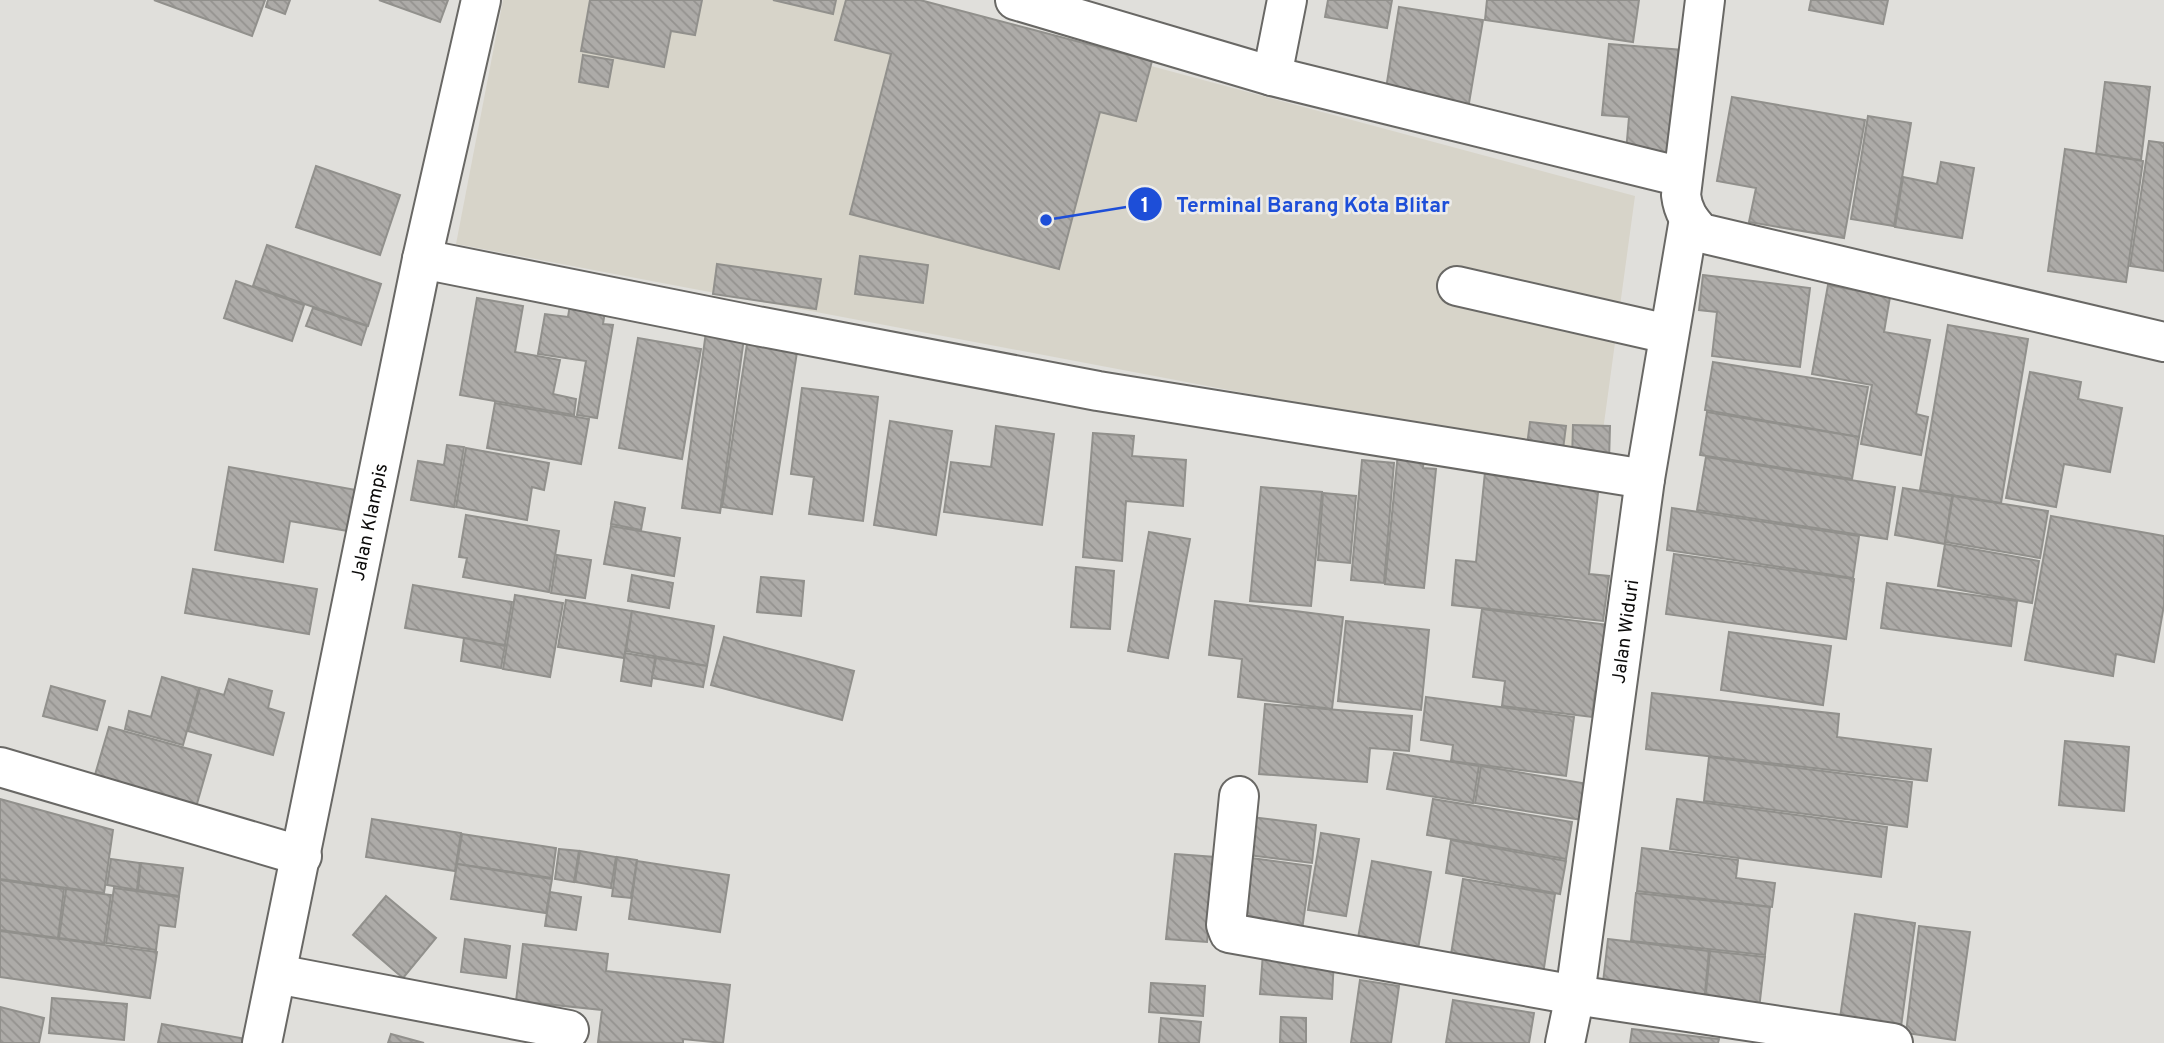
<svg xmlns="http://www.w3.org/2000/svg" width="2164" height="1043" viewBox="0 0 2164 1043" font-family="Overpass,sans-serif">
<defs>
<pattern id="building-back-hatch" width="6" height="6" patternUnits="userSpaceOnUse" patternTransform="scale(1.75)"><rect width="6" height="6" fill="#adaba8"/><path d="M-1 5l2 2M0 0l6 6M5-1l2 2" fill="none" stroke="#94928f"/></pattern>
</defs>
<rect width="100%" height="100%" fill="#e0dfdb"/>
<!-- built -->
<path fill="#d7d4c9" d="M503 0H905L1635 196 1599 460 456 244Z"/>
<!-- building -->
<g fill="url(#building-back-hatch)" stroke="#91908c" stroke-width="2">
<path d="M154 0H265L252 36Z"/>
<path d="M268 0H290L285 14 266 7Z"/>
<path d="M379 0H448L440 22Z"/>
<path d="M590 0H702L695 35 671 31 664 67 581 51Z"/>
<path d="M773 0H836L833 14Z"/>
<path d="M846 0H920L1152 61 1136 121 1100 112 1059 269 850 214 891 54 835 40Z"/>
<path d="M1328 0H1392L1387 28 1325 17Z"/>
<path d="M1487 0H1639L1633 42 1485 20Z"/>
<path d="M1811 0H1888L1883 24 1809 10Z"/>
<path d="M1399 7 1483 20 1468 109 1385 95Z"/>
<path d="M1609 44 1683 50 1675 156 1626 152 1629 117 1602 115Z"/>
<path d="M583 55 613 60 608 87 579 82Z"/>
<path d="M2105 82 2150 87 2141 160 2096 154Z"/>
<path d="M1732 97 1865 120 1844 238 1749 222 1756 188 1717 181Z"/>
<path d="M1868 116 1911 123 1894 226 1851 219Z"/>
<path d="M2149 141 2164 143V271L2130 266Z"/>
<path d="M2065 149 2143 161 2126 282 2048 271Z"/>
<path d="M1941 162 1974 168 1962 238 1895 227 1903 177 1937 184Z"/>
<path d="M316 166 400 195 380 255 296 227Z"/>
<path d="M267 245 381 284 368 326 253 286Z"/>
<path d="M860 256 928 265 923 303 855 294Z"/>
<path d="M717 264 821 279 816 309 713 294Z"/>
<path d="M1703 275 1810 288 1800 367 1712 356 1717 312 1699 310Z"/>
<path d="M236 281 304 305 292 341 224 318Z"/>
<path d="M1828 285 1890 297 1884 332 1930 340 1916 414 1928 417 1921 455 1861 444 1872 385 1812 374Z"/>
<path d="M477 298 523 306 515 352 560 360 553 394 576 399 574 415 460 395Z"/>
<path d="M570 305 605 311 603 324 613 325 597 418 577 415 586 361 538 354 545 314 568 317Z"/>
<path d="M313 308 367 326 361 345 306 326Z"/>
<path d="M1948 325 2028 339 2001 503 1920 490Z"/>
<path d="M706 332 744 338 720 513 682 508Z"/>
<path d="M638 338 701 349 682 459 619 448Z"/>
<path d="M747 344 797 352 772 514 722 507Z"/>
<path d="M1713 362 1868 387 1859 437 1705 410Z"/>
<path d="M2030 372 2081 382 2078 399 2122 408 2110 472 2064 464 2056 507 2006 498Z"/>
<path d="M802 388 878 397 863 521 809 514 814 477 791 474Z"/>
<path d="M495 403 589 419 581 464 487 448Z"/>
<path d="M1707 412 1859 437 1852 479 1700 455Z"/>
<path d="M890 421 952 431 936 535 874 525Z"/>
<path d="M1530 422 1566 426 1562 457 1526 453Z"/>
<path d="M1573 425 1610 426 1609 461 1572 460Z"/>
<path d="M996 426 1054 434 1042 525 944 512 951 462 991 467Z"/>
<path d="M1093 433 1134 436 1132 456 1186 460 1183 506 1126 501 1122 561 1083 557Z"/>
<path d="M447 445 464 447 454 507 411 500 418 461 444 465Z"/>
<path d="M466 448 549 463 544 490 532 487 527 520 456 507Z"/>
<path d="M1398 453 1424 455 1423 468 1436 469 1424 588 1385 584Z"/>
<path d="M1706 457 1895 487 1887 539 1697 510Z"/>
<path d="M1362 460 1394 463 1384 583 1351 580Z"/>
<path d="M229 467 356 490 348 531 290 521 283 562 215 550Z"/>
<path d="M1485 472 1599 484 1589 574 1609 576 1603 621 1452 605 1456 560 1476 562Z"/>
<path d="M1261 487 1322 492 1311 606 1250 601Z"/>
<path d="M1903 488 1952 496 1945 544 1895 535Z"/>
<path d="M1323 493 1356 496 1350 563 1318 560Z"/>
<path d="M1953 496 2048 511 2040 558 1945 542Z"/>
<path d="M615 502 645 508 641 530 611 524Z"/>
<path d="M1672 508 1859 536 1853 578 1667 550Z"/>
<path d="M466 515 559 531 549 592 463 577 467 558 459 557Z"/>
<path d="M2051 516 2164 536V605L2154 662 2116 654 2113 676 2025 660Z"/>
<path d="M611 526 680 538 674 576 604 564Z"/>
<path d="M1149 532 1190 539 1168 658 1128 651Z"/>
<path d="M1945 544 2039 561 2032 603 1938 586Z"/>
<path d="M1674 554 1854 579 1846 639 1666 614Z"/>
<path d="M557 555 591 560 585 598 551 593Z"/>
<path d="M1076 567 1114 571 1110 629 1071 627Z"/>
<path d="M193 569 317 589 309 634 185 613Z"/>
<path d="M632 575 673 583 669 608 628 601Z"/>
<path d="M761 577 804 581 801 616 757 612Z"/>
<path d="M1887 583 2017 601 2011 646 1881 628Z"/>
<path d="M413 585 512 602 505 645 405 628Z"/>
<path d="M515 595 563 603 550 677 503 669Z"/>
<path d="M566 600 632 611 624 658 558 647Z"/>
<path d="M1215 601 1343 617 1332 709 1238 697 1242 659 1209 655Z"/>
<path d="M1482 609 1609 625 1601 692H1595L1592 717 1502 706 1505 681 1473 677Z"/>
<path d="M632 611 714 626 707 666 626 651Z"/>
<path d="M1346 621 1429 630 1421 710 1338 701Z"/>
<path d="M1729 632 1831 646 1823 705 1721 690Z"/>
<path d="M724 637 854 671 842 720 711 685Z"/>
<path d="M464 638 505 646 501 668 461 661Z"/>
<path d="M625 653 655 658 651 686 621 681Z"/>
<path d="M656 658 707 666 703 687 652 678Z"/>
<path d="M162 677 199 688 183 745 125 729 129 711 151 717Z"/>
<path d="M229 679 272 691 268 708 284 713 273 755 188 731 200 688 224 695Z"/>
<path d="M51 686 105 701 97 730 43 716Z"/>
<path d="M1652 693 1839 714 1837 737 1931 749 1927 781 1646 749Z"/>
<path d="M1426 697 1574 717 1566 776 1451 761 1453 745 1421 740Z"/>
<path d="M1265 704 1412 716 1409 751 1370 748 1367 782 1259 774Z"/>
<path d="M109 727 211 755 194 814 92 785Z"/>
<path d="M2065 741 2129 747 2124 811 2059 805Z"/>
<path d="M1394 753 1479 766 1473 803 1387 789Z"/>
<path d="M1709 757 1912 782 1907 827 1704 801Z"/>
<path d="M1481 766 1594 785 1589 821 1475 803Z"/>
<path d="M0 799 113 830 104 893 0 879Z"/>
<path d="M1433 799 1572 822 1566 859 1427 835Z"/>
<path d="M1677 799 1887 827 1881 877 1670 849Z"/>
<path d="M1251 817 1316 825 1312 863 1247 855Z"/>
<path d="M372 819 461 833 455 871 366 857Z"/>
<path d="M1321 833 1359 839 1346 916 1308 910Z"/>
<path d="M462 834 556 848 552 878 457 864Z"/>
<path d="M1451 840 1566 861 1560 894 1446 873Z"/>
<path d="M1642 848 1738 860 1736 878 1775 883 1772 907 1637 891Z"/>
<path d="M559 849 579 851 574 882 555 879Z"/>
<path d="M580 851 616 857 611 888 575 882Z"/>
<path d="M1175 854 1215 857 1207 942 1166 939Z"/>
<path d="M617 857 637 860 631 898 612 896Z"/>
<path d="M1251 858 1311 866 1302 930 1243 922Z"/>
<path d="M111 859 140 863 137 890 107 885Z"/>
<path d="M637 861 729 875 720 932 629 919Z"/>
<path d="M1372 861 1431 872 1418 949 1358 938Z"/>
<path d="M141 863 183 868 179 896 138 890Z"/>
<path d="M457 864 552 879 546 913 451 899Z"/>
<path d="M1463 879 1555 894 1542 981 1449 967Z"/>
<path d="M0 880 64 889 58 938 0 930Z"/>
<path d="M114 888 179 897 175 927 159 925 156 950 106 943Z"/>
<path d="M66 889 111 895 104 944 59 938Z"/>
<path d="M550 892 581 897 576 930 545 926Z"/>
<path d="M1636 893 1770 907 1765 955 1631 941Z"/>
<path d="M386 896 436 938 403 978 353 935Z"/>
<path d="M1855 914 1915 923 1900 1034 1839 1025Z"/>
<path d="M1919 926 1970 932 1955 1040 1906 1033Z"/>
<path d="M0 931 157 952 150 998 0 977Z"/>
<path d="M465 939 510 946 506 978 461 972Z"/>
<path d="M1608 939 1709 951 1704 1003 1602 991Z"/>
<path d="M523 944 608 954 606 971 730 985 723 1043 683 1039V1043L598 1042 602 1010 516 1001Z"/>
<path d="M1710 951 1765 957 1759 1009 1705 1003Z"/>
<path d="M1263 953 1334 958 1332 999 1260 994Z"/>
<path d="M1360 980 1399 986 1391 1043H1351Z"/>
<path d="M1151 983 1205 986 1203 1016 1149 1012Z"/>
<path d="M52 998 127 1004 124 1040 49 1033Z"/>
<path d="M1453 1000 1534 1013 1529 1043H1446Z"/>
<path d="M0 1007 44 1018 39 1043H0Z"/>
<path d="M1281 1017 1306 1018V1043H1280Z"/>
<path d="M1161 1018 1201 1022 1199 1043H1159Z"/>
<path d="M162 1024 257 1041V1043H158Z"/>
<path d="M1632 1029 1719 1039 1718 1043H1630Z"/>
<path d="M391 1034 424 1043H388Z"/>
</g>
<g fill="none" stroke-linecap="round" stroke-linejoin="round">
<!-- minor casing -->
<g stroke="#696865" stroke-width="42">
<g id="minor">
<path d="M1015 0 1272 76 1682 177"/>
<path d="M1705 0 1681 195C1683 212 1690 221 1701 233L2164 342"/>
<path d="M1272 76 1287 0"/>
<path d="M422 259 757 326 1098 391 1645 479"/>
<path d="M1457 286 1668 334"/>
<path d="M0 767 302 856"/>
<path d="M1239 796 1226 925 1229 933 1575 995 1893 1043"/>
<path d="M277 974 569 1030"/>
<path id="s1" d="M262 1043 422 259 481 0"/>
<path id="s2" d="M1565 1043 1575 995 1645 479 1689 219"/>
</g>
</g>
<!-- minor -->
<use href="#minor" stroke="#fff" stroke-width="38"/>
</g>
<g text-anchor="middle" stroke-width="5" stroke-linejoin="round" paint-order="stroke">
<!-- street labels -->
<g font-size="19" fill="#0c0b0a" stroke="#edece9">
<text dy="7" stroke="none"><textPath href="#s1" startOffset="532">Jalan Klampis</textPath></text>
<text dy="7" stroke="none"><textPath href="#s2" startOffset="416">Jalan Widuri</textPath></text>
</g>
</g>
<!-- callouts -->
<path fill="none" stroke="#1d4ed8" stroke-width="2.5" d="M1046 220L1145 204"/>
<g fill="#1d4ed8" stroke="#edece9" stroke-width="2.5">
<circle cx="1046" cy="220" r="7"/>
<circle cx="1145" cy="204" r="18"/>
</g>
<g font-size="21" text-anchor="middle" font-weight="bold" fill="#fff">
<text x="1145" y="212">1</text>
</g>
<g font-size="21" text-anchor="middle" font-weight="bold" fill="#1d4ed8" stroke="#edece9" stroke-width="5" stroke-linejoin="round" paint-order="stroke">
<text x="1313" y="212">Terminal Barang Kota Blitar</text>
</g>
</svg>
